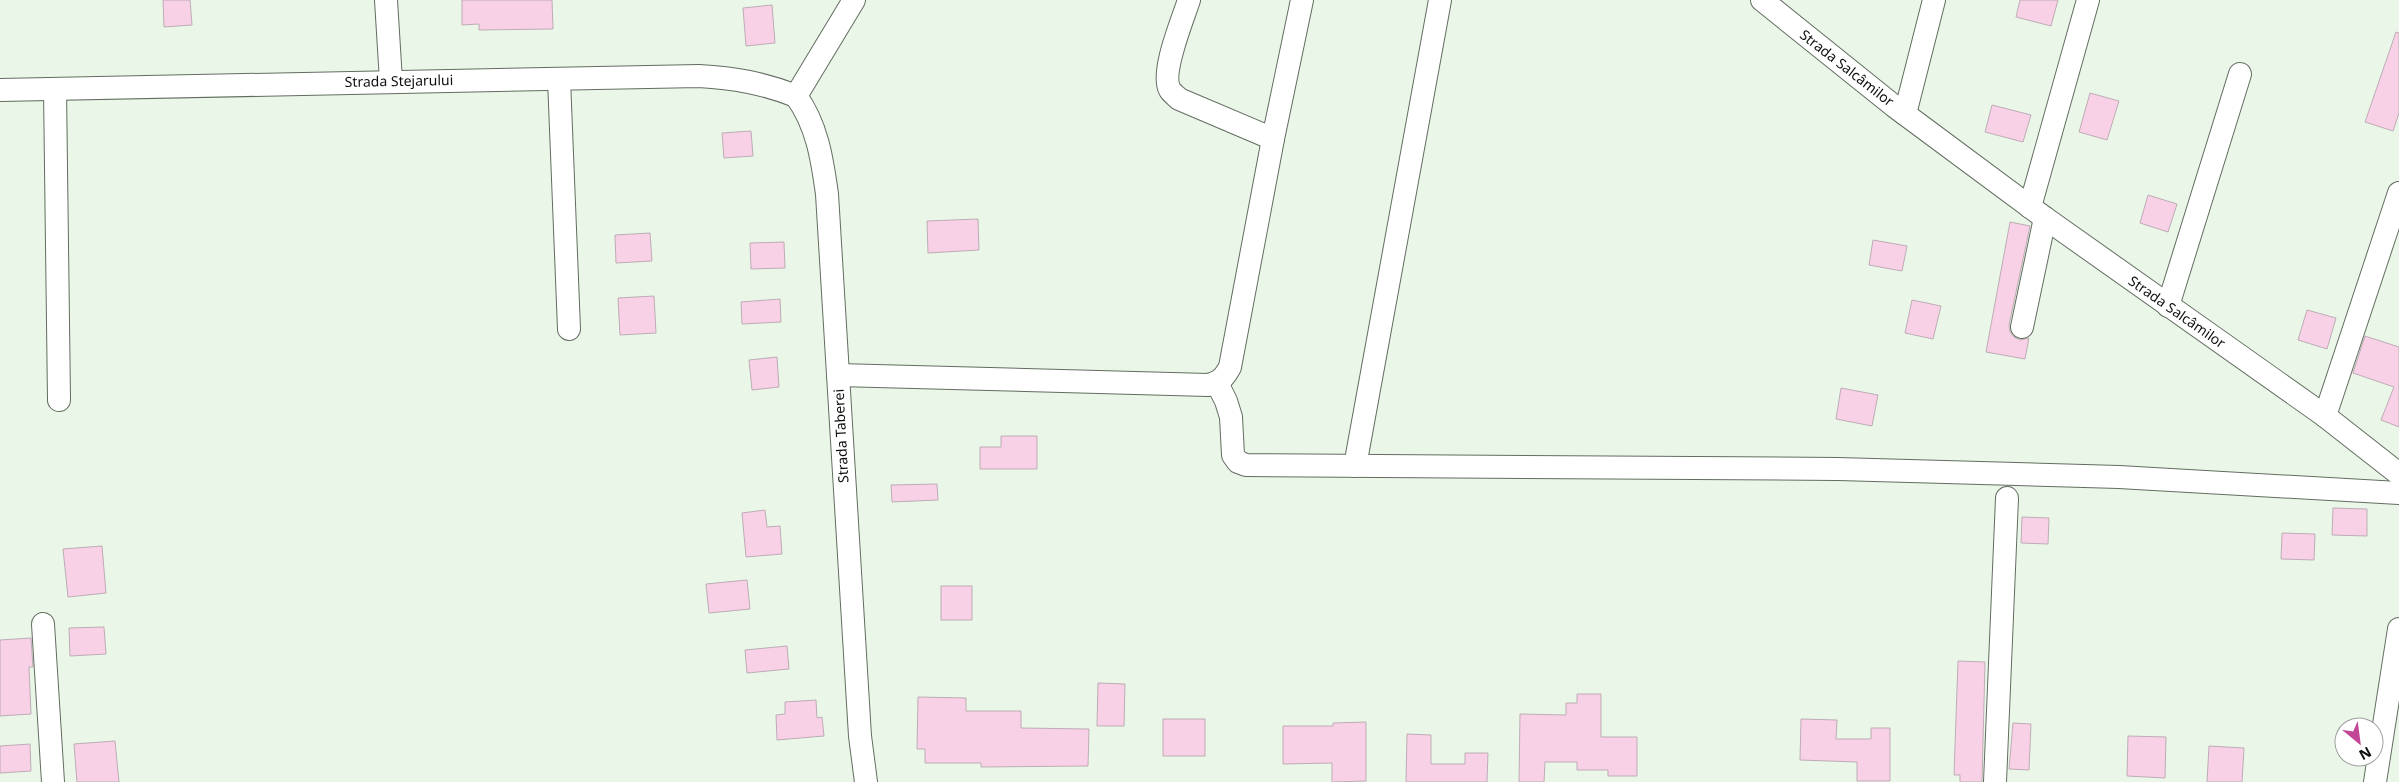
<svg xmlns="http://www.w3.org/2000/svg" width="2399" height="782" viewBox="0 0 2399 782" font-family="'Noto Sans',sans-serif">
<rect width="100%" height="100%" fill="#eaf7e8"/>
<!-- building -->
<g fill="#f8d1e6" stroke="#bdacb5">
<path d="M163 0H190L192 25 164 27Z"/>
<path d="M462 0H552L553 29 479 30V24L462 25Z"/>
<path d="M2020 0H2058L2051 26 2016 17Z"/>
<path d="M772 5 775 43 746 46 743 8Z"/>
<path d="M2396 32 2399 33V113L2393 131 2365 122Z"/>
<path d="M2090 93 2119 101 2107 140 2079 132Z"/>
<path d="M1992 105 2031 115 2023 142 1985 132Z"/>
<path d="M751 131 753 156 724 158 722 133Z"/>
<path d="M2148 195 2177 204 2168 232 2140 223Z"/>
<path d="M978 219 979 250 928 253 927 221Z"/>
<path d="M2010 222 2030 226 2009 325 2010 332 2014 337 2020 340 2029 338 2025 359 1986 352Z"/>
<path d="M650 233 652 261 616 263 615 235Z"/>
<path d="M1873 240 1907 246 1902 271 1869 265Z"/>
<path d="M784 242 785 268 751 269 750 243Z"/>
<path d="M654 296 656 333 620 335 618 298Z"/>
<path d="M780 299 781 322 742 324 741 302Z"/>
<path d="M1912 300 1941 306 1933 339 1905 333Z"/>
<path d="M2307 310 2336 318 2327 349 2298 340Z"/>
<path d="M2365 336 2399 347V427L2381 420 2394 387 2353 373Z"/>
<path d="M777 357 779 387 752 390 749 360Z"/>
<path d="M1841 388 1878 395 1872 426 1836 419Z"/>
<path d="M1001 436H1037V469H980V447H1001Z"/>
<path d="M937 484 938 500 892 502 891 485Z"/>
<path d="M2333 508 2367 509V536L2332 535Z"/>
<path d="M765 510 767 527 780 526 782 554 746 557 742 513Z"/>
<path d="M2022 517 2049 518 2048 544 2021 543Z"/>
<path d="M2282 533 2315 534 2314 560 2281 559Z"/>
<path d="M102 546 106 593 68 597 63 549Z"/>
<path d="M747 580 750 609 709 613 706 584Z"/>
<rect x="941" y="586" width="31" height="34"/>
<path d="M104 627 106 654 70 656 69 628Z"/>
<path d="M31 638 33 667H29L31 714 0 716V640Z"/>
<path d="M787 646 789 669 747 673 745 650Z"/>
<path d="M1958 661 1985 662 1982 782H1960V775H1954Z"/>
<path d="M1098 683 1125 684 1124 726H1097Z"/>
<path d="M1577 694H1601V737H1637V776H1608V770H1577V762H1545L1544 782H1519L1520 714 1566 715V703H1577Z"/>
<path d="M918 697 966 698V711H1021V728L1089 729 1088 766 981 767V763H925V749H917Z"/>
<path d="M816 700 817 718 822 717 824 736 777 740 776 715 785 714V702Z"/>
<rect x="1163" y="719" width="42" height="37"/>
<path d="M1801 719 1837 720 1836 739H1871V728H1890V781H1857V762L1800 760Z"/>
<path d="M1366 722V781L1332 782V763L1283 764V726H1333V723Z"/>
<path d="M2013 723 2031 724 2029 770 2009 769Z"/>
<path d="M1407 734 1431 735V764H1465V753H1488L1487 782H1406Z"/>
<path d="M2128 736 2166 737 2165 778 2127 776Z"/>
<path d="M115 741 119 782H77L74 744Z"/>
<path d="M30 744 31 771 0 773V746Z"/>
<path d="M2209 746 2244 748 2242 782H2207Z"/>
</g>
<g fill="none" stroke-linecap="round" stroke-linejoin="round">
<!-- minor casing -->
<g stroke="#626d60" stroke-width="24">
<g id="minor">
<path d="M386 0 391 81"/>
<path d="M1189 0C1183 19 1160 73 1170 90 1172 93 1176 96 1179 99L1273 139"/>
<path d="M1762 0 1894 106 2045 218 2325 416 2399 474"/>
<path d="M559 79 569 329"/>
<path d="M55 89 59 400"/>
<path d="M0 90 699 76C734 78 763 83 796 96"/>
<path d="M796 96C817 125 822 158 827 194L860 736 866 782"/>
<path d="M796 96 854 0"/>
<path d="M1905 114 1934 0"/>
<path d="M2030 207 2088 0"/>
<path d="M2168 306 2240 74"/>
<path d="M2022 327 2045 218"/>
<path d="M838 375 1208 385C1220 382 1224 378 1230 367L1273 139 1302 0"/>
<path d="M1217 383 1226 401 1231 417 1233 455 1238 462 1246 465 1838 469 2119 477 2399 493"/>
<path d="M2325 416 2399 193"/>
<path d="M1355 466 1440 0"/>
<path d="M43 624 53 782"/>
<path d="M1995 782 2007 498"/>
<path d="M2375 782 2399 629"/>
</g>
</g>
<!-- minor -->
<use href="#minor" stroke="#fff" stroke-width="22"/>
</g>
<g text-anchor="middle" stroke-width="4" stroke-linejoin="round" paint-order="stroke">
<!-- street labels -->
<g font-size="14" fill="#0d110d" stroke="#fff">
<text transform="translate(1847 68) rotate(38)" y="5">Strada Salcâmilor</text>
<text transform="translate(399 81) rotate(-1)" y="5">Strada Stejarului</text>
<text transform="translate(2177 312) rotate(35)" y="5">Strada Salcâmilor</text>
<text transform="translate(841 436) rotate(-93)" y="5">Strada Taberei</text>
</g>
</g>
<!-- north arrow -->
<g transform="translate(2359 742) rotate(151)"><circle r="24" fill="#ffffff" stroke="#9ea09e"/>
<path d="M0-4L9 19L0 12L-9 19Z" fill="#c34696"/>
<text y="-8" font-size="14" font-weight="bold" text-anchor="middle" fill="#0d110d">N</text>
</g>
</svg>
